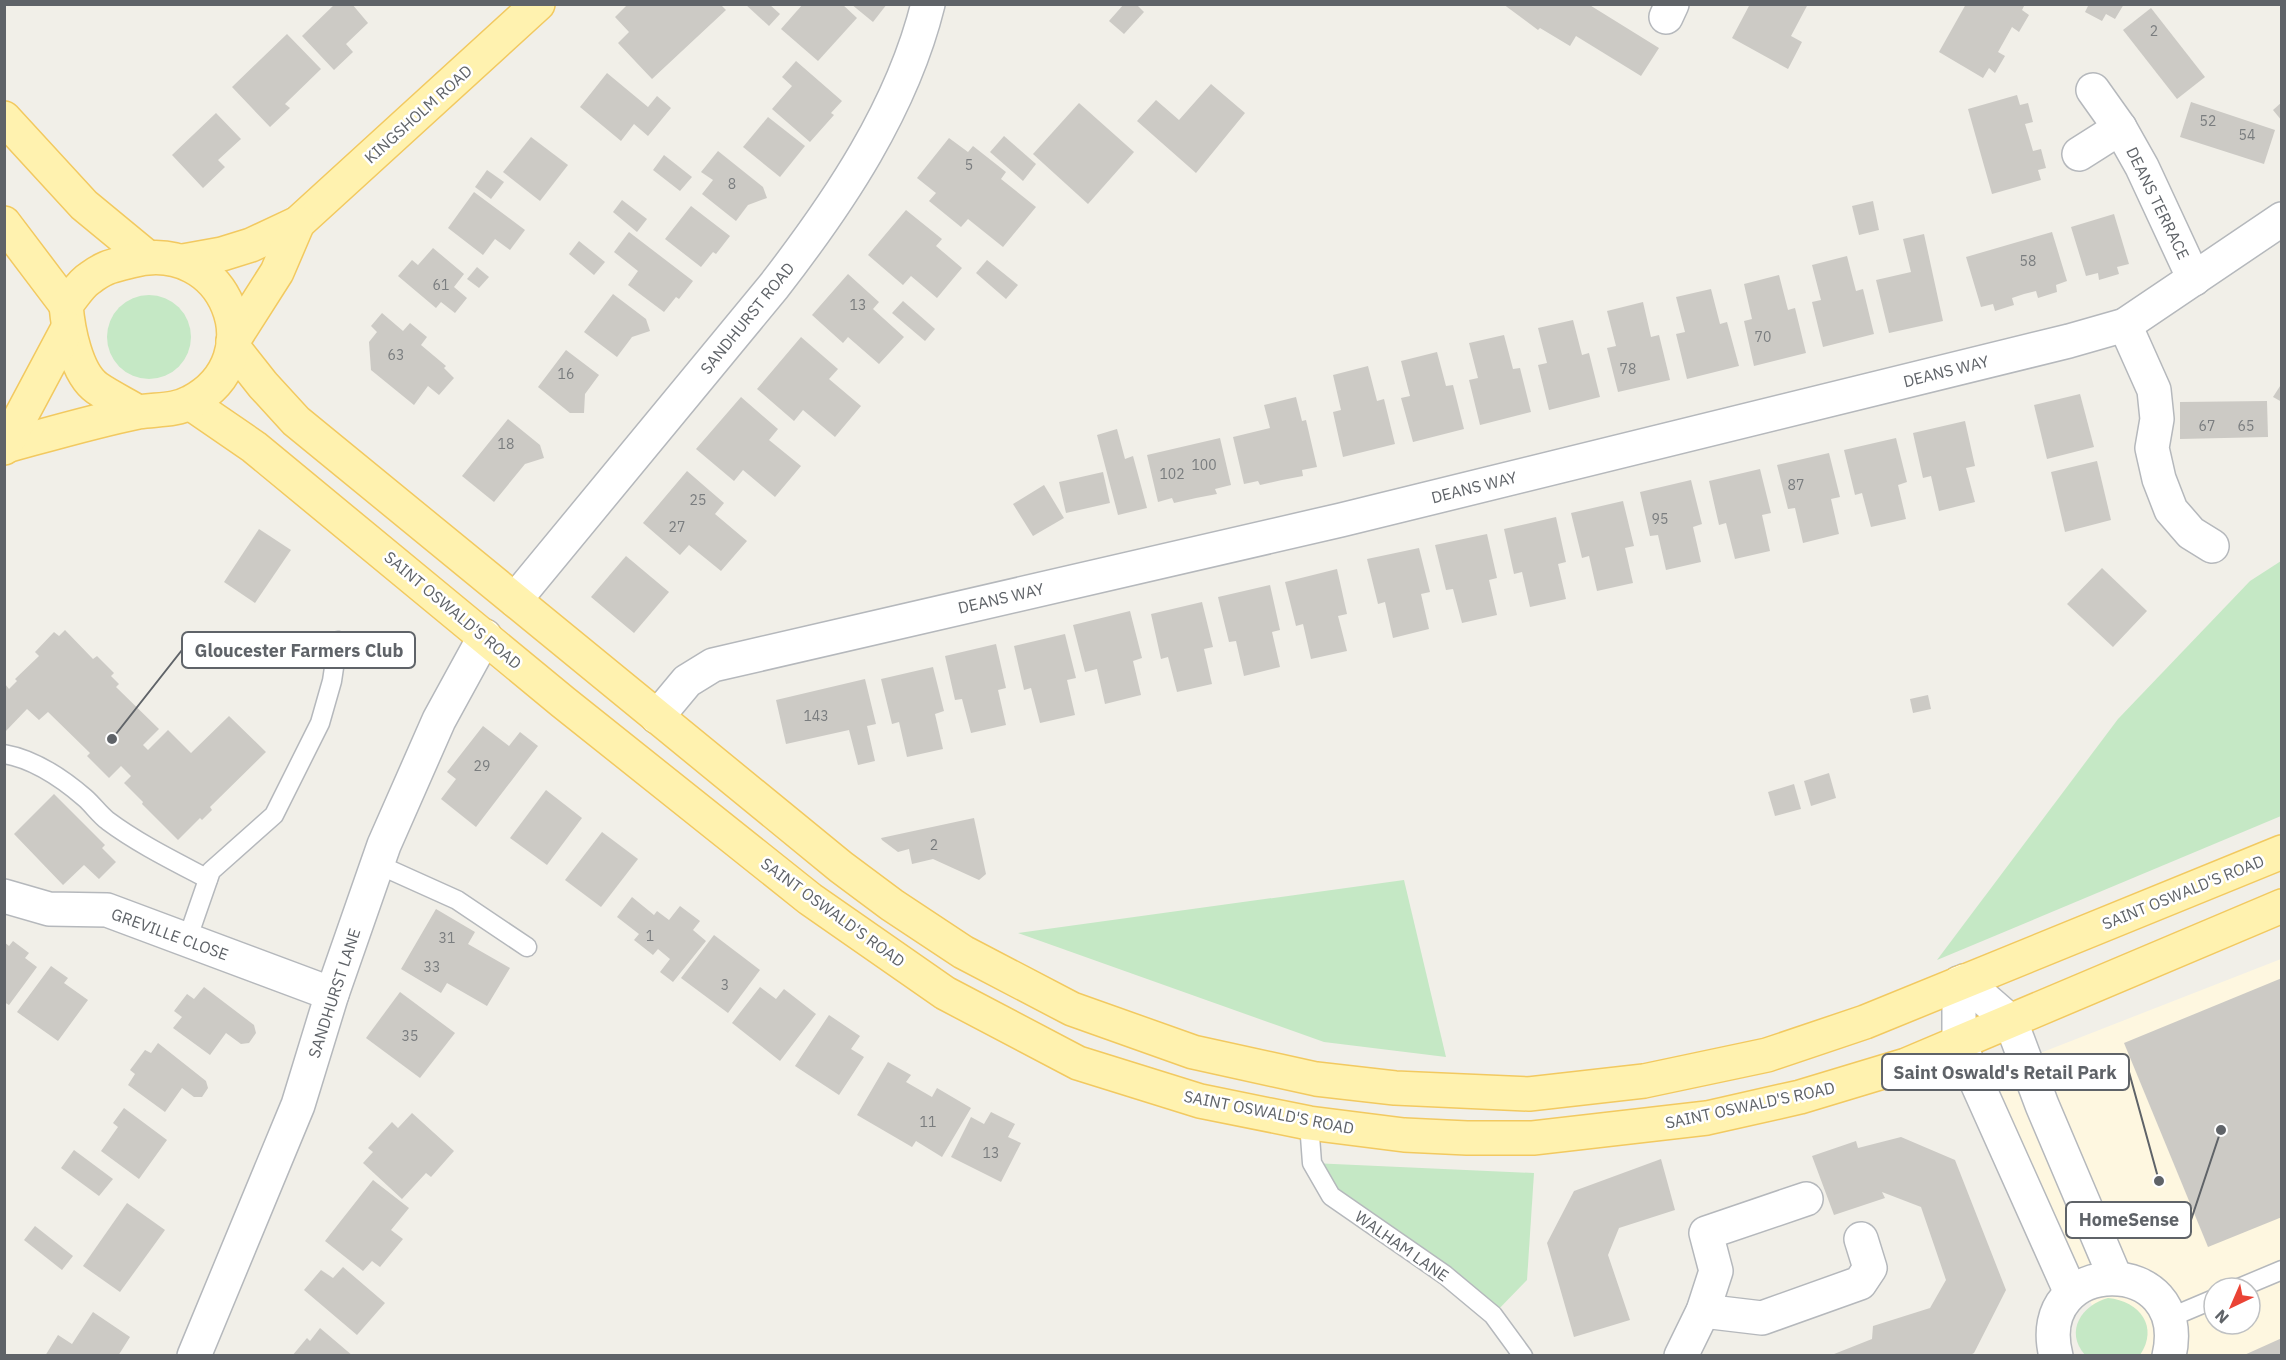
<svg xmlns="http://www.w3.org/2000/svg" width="2286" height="1360" viewBox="0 0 2286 1360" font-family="'IBM Plex Sans',sans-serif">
<rect width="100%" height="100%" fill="#f1efe8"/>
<!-- commercial -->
<path fill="#fef7e0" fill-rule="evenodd" d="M2281 959V1355H2114L1989 1073ZM2214 1288H2250V1324H2214Z"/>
<!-- green -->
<g fill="#c5e8c5">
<circle cx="149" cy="337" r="42"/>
<path d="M2281 561V816L1937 960 2118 719 2250 581Z"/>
<path d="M1404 880 1446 1057 1324 1042 1018 933Z"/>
<path d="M1312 1163 1534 1173 1527 1280 1493 1315 1331 1196Z"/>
<path d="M2108 1298C2140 1301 2159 1327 2140 1355H2085C2064 1331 2082 1305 2108 1298Z"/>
</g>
<!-- building -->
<g fill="#cccac5">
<path d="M335 4H352L368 23 346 44 353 52 334 70 302 36Z"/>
<path d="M628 4H720L726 10 652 79 618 43 629 32 615 17Z"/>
<path d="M745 4H769L780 14 769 26Z"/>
<path d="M803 4H842L857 18 818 61 781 29Z"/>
<path d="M851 4H887L873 22Z"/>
<path d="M1124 4H1136L1144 12 1124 34 1109 21Z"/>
<path d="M1503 4H1588L1659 48 1641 76 1576 36 1570 46 1540 28 1538 30Z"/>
<path d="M1750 4H1808L1791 36 1802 42 1788 69 1732 38Z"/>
<path d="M1966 4H2025L2022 10 2029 15 2019 32 2012 27 1998 52 2005 56 1995 73 1989 68 1983 78 1939 52Z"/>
<path d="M2089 4H2124L2115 19 2106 14 2102 21 2085 12Z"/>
<path d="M2151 8 2205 77 2177 99 2123 30Z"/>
<path d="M287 34 321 69 285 104 290 108 270 127 232 87Z"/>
<path d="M796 61 842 101 831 113 834 115 810 142 772 109 792 86 782 77Z"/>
<path d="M607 73 648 107 657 96 671 108 648 136 634 124 621 141 580 107Z"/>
<path d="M1211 84 1245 113 1196 173 1137 121 1156 100 1179 120Z"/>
<path d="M2017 95 2020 105 2028 103 2033 122 2025 124 2033 151 2041 149 2046 168 2038 170 2041 180 1992 194 1968 109Z"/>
<path d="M2191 102 2275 130 2264 164 2180 137Z"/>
<path d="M2282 102V121L2273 110Z"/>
<path d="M1079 103 1134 152 1088 204 1033 154Z"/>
<path d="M216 113 241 139 218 160 225 167 203 188 172 155Z"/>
<path d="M768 117 805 146 780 177 743 147Z"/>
<path d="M1004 136 1036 164 1023 181 990 152Z"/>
<path d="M531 137 568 165 540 201 503 172Z"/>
<path d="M949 138 968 152 973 146 1006 172 1001 179 1036 207 1003 247 968 219 961 227 929 201 936 193 917 178Z"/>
<path d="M718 151 763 187 767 198 748 205 736 221 702 194 713 180 701 172Z"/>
<path d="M664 155 692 177 680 191 653 170Z"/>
<path d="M487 170 504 182 491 199 475 187Z"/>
<path d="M474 192 525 230 510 250 495 239 483 255 448 228Z"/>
<path d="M622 200 647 219 637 232 613 212Z"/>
<path d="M1873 201 1879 230 1859 235 1852 206Z"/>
<path d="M691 206 730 236 716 254 713 252 701 267 665 239Z"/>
<path d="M906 210 942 239 936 246 962 268 937 298 911 276 903 285 868 255Z"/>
<path d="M2114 214 2129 264 2117 267 2119 274 2099 280 2098 273 2086 276 2071 227Z"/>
<path d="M629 232 693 281 679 299 676 297 664 312 628 285 638 271 614 252Z"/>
<path d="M2052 232 2067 281 2056 285 2057 292 2038 298 2036 291 2024 294 2012 298 2014 305 1995 311 1993 304 1981 307 1966 257Z"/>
<path d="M1924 234 1943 321 1889 333 1876 280 1911 272 1903 239Z"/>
<path d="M579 241 605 262 594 275 569 254Z"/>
<path d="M433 248 464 274 454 287 467 298 455 313 441 302 436 308 398 276 412 260 418 265Z"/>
<path d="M1847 256 1856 291 1863 289 1874 334 1823 347 1812 302 1821 300 1812 265Z"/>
<path d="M987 260 1018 285 1006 299 976 273Z"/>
<path d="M477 267 489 277 479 288 467 279Z"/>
<path d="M848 274 879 302 873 309 904 337 879 364 848 337 843 343 812 315Z"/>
<path d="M1779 275 1788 310 1795 308 1806 353 1754 366 1744 321 1752 319 1744 284Z"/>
<path d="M1711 289 1720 324 1727 322 1739 366 1687 379 1676 334 1685 332 1676 297Z"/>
<path d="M613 294 646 319 650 331 632 337 617 357 584 332Z"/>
<path d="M903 301 935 329 925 341 892 313Z"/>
<path d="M1643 302 1651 337 1659 335 1670 380 1618 392 1607 348 1616 346 1607 311Z"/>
<path d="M382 313 403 331 410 323 427 337 421 345 446 366 444 368 454 378 439 395 428 386 414 405 371 370 369 342 377 332 371 326Z"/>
<path d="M1573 320 1582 355 1589 353 1600 397 1549 410 1538 365 1547 363 1538 328Z"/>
<path d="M1504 335 1513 369 1520 368 1531 412 1480 425 1469 380 1478 378 1469 343Z"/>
<path d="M801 337 838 369 829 379 861 406 835 437 803 410 794 421 757 389Z"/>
<path d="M566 350 599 375 585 394 584 413H570L538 387Z"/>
<path d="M1437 352 1446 386 1453 385 1464 429 1413 442 1401 398 1410 396 1401 361Z"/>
<path d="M1368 366 1377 401 1384 399 1395 444 1343 457 1333 412 1341 410 1333 375Z"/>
<path d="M2282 383V402L2273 397Z"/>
<path d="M2080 394 2094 447 2047 459 2034 405Z"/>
<path d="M741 397 778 429 769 440 801 466 775 497 743 470 734 481 696 449Z"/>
<path d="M1296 397 1302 421 1306 420 1317 467 1302 470 1303 476 1282 480 1260 485 1258 481 1244 484 1233 437 1270 428 1264 405Z"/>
<path d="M2267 401 2268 437 2180 439V402Z"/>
<path d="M508 419 540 445 544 458 525 464 494 502 462 476Z"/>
<path d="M1965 421 1975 466 1966 468 1975 502 1939 511 1931 476 1923 478 1913 433Z"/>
<path d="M1117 429 1125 459 1133 456 1147 508 1118 515 1097 435Z"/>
<path d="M1220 438 1231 485 1215 489 1217 494 1196 498 1174 503 1172 498 1158 502 1147 455Z"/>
<path d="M1896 438 1907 482 1898 485 1906 519 1871 527 1862 493 1855 495 1844 450Z"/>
<path d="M1829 453 1840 497 1831 499 1839 534 1803 543 1795 508 1788 509 1777 465Z"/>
<path d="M2097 461 2111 520 2065 532 2051 472Z"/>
<path d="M1760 469 1771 513 1762 515 1770 551 1735 559 1726 523 1719 525 1709 481Z"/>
<path d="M687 471 724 503 715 514 747 541 721 571 689 545 680 555 643 523Z"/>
<path d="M1103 472 1110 503 1066 513 1059 482Z"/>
<path d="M1691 480 1702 524 1693 527 1701 562 1666 570 1658 535 1650 536 1640 492Z"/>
<path d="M1044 485 1064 518 1033 536 1013 504Z"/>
<path d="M1623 501 1634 546 1625 548 1633 583 1597 591 1589 556 1582 558 1571 513Z"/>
<path d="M1556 517 1566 562 1558 564 1566 599 1530 607 1522 572 1514 574 1504 529Z"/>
<path d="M259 529 291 550 255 603 224 582Z"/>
<path d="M1487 534 1497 578 1489 580 1497 615 1462 623 1453 589 1446 590 1435 545Z"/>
<path d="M1419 548 1430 592 1421 594 1429 629 1393 638 1385 602 1378 604 1367 559Z"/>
<path d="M626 556 669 592 634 633 591 597Z"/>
<path d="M2102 568 2147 611 2113 647 2067 604Z"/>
<path d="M1337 569 1347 614 1338 616 1347 651 1311 659 1303 624 1296 626 1285 582Z"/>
<path d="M1270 585 1280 630 1272 632 1280 667 1244 676 1236 641 1229 642 1218 597Z"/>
<path d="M1202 602 1213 647 1204 649 1212 684 1177 692 1168 657 1161 659 1151 614Z"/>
<path d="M1130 611 1142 658 1133 661 1141 695 1105 704 1097 669 1085 672 1073 625Z"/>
<path d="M65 630 93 659 97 656 114 673 111 676 119 684 116 687 159 729 143 745 148 750 168 730 191 753 229 716 266 752 210 807 212 810 202 820 200 818 178 840 142 804 143 802 124 783 131 776 121 766 109 778 87 756 90 753 48 712 39 720 27 709 5 732V684L9 689 17 681 15 679 39 656 35 652 54 632 59 636Z"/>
<path d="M1065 634 1076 678 1067 680 1075 715 1040 723 1031 688 1024 690 1014 646Z"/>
<path d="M996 644 1006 688 998 690 1006 725 971 733 962 699 955 700 945 656Z"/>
<path d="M933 667 944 711 935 714 943 749 907 757 899 722 892 724 881 679Z"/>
<path d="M865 679 876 724 867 726 875 761 858 765 849 730 786 744 776 700Z"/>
<path d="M1928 695 1931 709 1913 713 1910 699Z"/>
<path d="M483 726 509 746 520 732 538 746 476 827 441 799 456 779 447 772Z"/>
<path d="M1829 773 1836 798 1811 806 1804 781Z"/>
<path d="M1794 784 1801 809 1775 816 1768 792Z"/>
<path d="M546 790 582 818 547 865 510 838Z"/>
<path d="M54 794 105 845 102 848 116 862 99 879 84 865 63 885 14 834Z"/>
<path d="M974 818 986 874 979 880 933 859 912 864 909 849 898 852 882 840 881 838Z"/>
<path d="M602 832 638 859 601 907 565 880Z"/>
<path d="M632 897 654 915 657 911 669 920 680 906 700 921 693 930 706 941 673 982 660 972 670 959 658 949 653 955 634 940 639 934 617 917Z"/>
<path d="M436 909 475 932 468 944 510 968 487 1006 447 983 441 993 401 969Z"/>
<path d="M714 935 760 970 728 1013 681 978Z"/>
<path d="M13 941 29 953 25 958 37 967 9 1005 4 1002V942L9 946Z"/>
<path d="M51 966 68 978 64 983 88 1000 58 1041 17 1012Z"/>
<path d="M2282 978V1217L2208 1247 2124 1043Z"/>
<path d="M204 987 254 1025 256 1033 249 1043 241 1044 226 1033 210 1055 173 1028 182 1017 174 1011 187 994 194 999Z"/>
<path d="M760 987 776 999 784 989 816 1014 780 1061 732 1023Z"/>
<path d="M400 992 455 1033 420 1078 366 1038Z"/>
<path d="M829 1015 860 1036 851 1049 864 1057 839 1095 795 1066Z"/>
<path d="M158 1043 206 1081 208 1088 202 1097H194L182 1088 165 1112 128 1085 135 1074 130 1070 145 1050 151 1053Z"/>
<path d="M888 1062 911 1075 906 1082 932 1097 937 1088 971 1108 942 1157 916 1141 912 1147 857 1115Z"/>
<path d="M124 1108 167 1140 139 1179 101 1151 118 1127 113 1123Z"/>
<path d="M991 1112 1015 1124 1008 1137 1021 1143 1001 1182 951 1157 971 1117 984 1124Z"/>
<path d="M412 1113 454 1151 431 1177 426 1173 402 1199 363 1163 373 1152 368 1148 392 1122 398 1128Z"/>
<path d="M1901 1137 1955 1160 2006 1290 1974 1353 1968 1356H1829L1872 1339 1873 1326 1930 1308 1946 1280 1921 1207 1882 1192 1885 1198 1834 1215 1812 1156 1856 1141 1858 1148Z"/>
<path d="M74 1150 113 1179 99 1196 61 1168Z"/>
<path d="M1661 1159 1675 1210 1619 1228 1608 1255 1630 1320 1574 1337 1547 1243 1574 1191Z"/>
<path d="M373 1180 409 1208 391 1230 403 1239 380 1267 372 1261 363 1271 325 1241Z"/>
<path d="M127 1203 165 1230 120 1292 83 1266Z"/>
<path d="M35 1226 73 1256 62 1270 24 1240Z"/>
<path d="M343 1267 385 1303 357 1335 304 1290 321 1270 333 1278Z"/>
<path d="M93 1312 130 1337 118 1356H45L58 1335 72 1344Z"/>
<path d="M320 1328 353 1356H292L307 1338 310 1341Z"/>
<path d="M2282 1338V1356H2242Z"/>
</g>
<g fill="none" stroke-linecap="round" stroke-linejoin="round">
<!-- service casing -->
<g stroke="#b5b8bc" stroke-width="21">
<g id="service">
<path d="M4 754C33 759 63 779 85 798 93 805 99 814 108 821 139 844 174 861 208 879"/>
<path d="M377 864 457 900 527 947"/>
<path d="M187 940 211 871 274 815 320 723 332 681 338 641"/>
<path d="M1309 1123 1312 1163 1331 1196 1445 1275 1493 1315 1523 1356"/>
<path d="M2239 1288 2282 1270"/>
<path d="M2169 1318 2214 1299"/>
</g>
</g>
<!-- minor casing -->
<g stroke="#b5b8bc" stroke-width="36">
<g id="minor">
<path d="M1666 17 1672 4"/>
<path d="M2093 90 2120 128 2142 167 2194 279"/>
<path d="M2079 154 2120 128"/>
<path d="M2125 325 2154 390 2157 419 2152 448 2159 479 2171 510 2191 533 2212 546"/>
<path d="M515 600 774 286C839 202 902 109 928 4"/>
<path d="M657 717 687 681 713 665 1341 520 2069 341 2125 325 2282 219"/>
<path d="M4 896 49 909 107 910 332 994"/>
<path d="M1964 981 2011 1022 2042 1105 2115 1277"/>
<path d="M1959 983V1043L2071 1293"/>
<path d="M1703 1311 1762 1318 1860 1283 1870 1268 1861 1239"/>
<path d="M194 1356 298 1105 332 994 384 845 439 720 485 636"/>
<path d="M1681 1356 1703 1311 1716 1271 1706 1233 1806 1199"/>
<path d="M2056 1356C2030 1254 2193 1252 2169 1356"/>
</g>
</g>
<!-- primary casing -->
<g stroke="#f2c960" stroke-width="36">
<g id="primary">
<path d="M4 118 84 205 147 257"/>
<path d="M4 223 66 305"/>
<path d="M183 261 222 254 251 245 298 223 538 4"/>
<path d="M233 341 277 272 298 223"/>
<path d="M233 347 263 385 296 421 841 867 892 905 963 952 1072 1009 1193 1052 1316 1079 1395 1088 1529 1094 1644 1081 1767 1055 1865 1022 2282 852"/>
<path d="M190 403 254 447 563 702 810 899 945 993 1078 1063 1200 1101 1309 1123 1404 1135 1467 1138H1533L1707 1118 1800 1097 1906 1065 2282 906"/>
<path d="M6 446C50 434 94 421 138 412 157 409 175 411 191 402 274 358 226 236 131 261 113 266 106 266 90 278 80 284 73 297 66 305 68 329 76 373 97 388 110 397 125 404 138 412"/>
<path d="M4 448 68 328"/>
</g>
</g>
<!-- service -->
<use href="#service" stroke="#fff" stroke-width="18"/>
<!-- minor -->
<use href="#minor" stroke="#fff" stroke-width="33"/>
<!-- primary -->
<use href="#primary" stroke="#fff2af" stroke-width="33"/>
</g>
<g text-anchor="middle" stroke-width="5" stroke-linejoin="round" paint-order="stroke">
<!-- number labels -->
<g font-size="14" fill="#7a7d7f">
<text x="2154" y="36">2</text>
<text x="2208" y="126">52</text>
<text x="2247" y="140">54</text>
<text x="969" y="170">5</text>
<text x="732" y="189">8</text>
<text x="2028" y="266">58</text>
<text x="441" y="290">61</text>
<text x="858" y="310">13</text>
<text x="1763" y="342">70</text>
<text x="396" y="360">63</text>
<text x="1628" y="374">78</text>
<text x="566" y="379">16</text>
<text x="2207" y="431">67</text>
<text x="2246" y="431">65</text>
<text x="506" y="449">18</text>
<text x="1204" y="470">100</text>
<text x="1172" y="479">102</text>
<text x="1796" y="490">87</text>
<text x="698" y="505">25</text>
<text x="1660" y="524">95</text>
<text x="677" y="532">27</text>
<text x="816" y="721">143</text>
<text x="482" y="771">29</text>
<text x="934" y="850">2</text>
<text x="650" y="941">1</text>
<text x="447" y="943">31</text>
<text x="432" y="972">33</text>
<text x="725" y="990">3</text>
<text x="410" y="1041">35</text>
<text x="928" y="1127">11</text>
<text x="991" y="1158">13</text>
</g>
<!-- street labels -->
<g font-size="16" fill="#5f6368" stroke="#fff">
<text transform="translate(418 114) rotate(-42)" y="6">KINGSHOLM ROAD</text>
<text transform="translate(2158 203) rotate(64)" y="6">DEANS TERRACE</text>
<text transform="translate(747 318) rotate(-51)" y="6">SANDHURST ROAD</text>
<text transform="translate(1946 371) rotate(-14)" y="6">DEANS WAY</text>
<text transform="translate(1474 487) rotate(-14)" y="6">DEANS WAY</text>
<text transform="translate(1001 598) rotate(-13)" y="6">DEANS WAY</text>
<text transform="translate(453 610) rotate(40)" y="6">SAINT OSWALD'S ROAD</text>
<text transform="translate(2183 892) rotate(-22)" y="6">SAINT OSWALD'S ROAD</text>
<text transform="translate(833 912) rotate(36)" y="6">SAINT OSWALD'S ROAD</text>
<text transform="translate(170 934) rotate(20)" y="6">GREVILLE CLOSE</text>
<text transform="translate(334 993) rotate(-72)" y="6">SANDHURST LANE</text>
<text transform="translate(1750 1105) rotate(-12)" y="6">SAINT OSWALD'S ROAD</text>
<text transform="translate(1269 1112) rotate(11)" y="6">SAINT OSWALD'S ROAD</text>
<text transform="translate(1402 1246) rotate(35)" y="6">WALHAM LANE</text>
</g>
</g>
<!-- callouts -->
<path fill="none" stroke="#5f6368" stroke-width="2" d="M112 739L182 650M2159 1181L2129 1072M2221 1130L2191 1220"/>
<g fill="#5f6368" stroke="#fff" stroke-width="2">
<circle cx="112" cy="739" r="6"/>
<circle cx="2159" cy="1181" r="6"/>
<circle cx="2221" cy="1130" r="6"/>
</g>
<g fill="#fff" stroke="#5f6368" stroke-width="2">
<rect x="182" y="632" width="233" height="36" rx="6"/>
<rect x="1882" y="1054" width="247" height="36" rx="6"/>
<rect x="2066" y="1202" width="125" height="36" rx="6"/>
</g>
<g font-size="18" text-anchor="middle" font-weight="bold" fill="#5f6368">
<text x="299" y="657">Gloucester Farmers Club</text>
<text x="2005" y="1079">Saint Oswald's Retail Park</text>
<text x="2129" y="1226">HomeSense</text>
</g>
<!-- border -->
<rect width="2286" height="1360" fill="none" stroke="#5f6368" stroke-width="12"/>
<!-- north arrow -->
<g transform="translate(2232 1306) rotate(224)"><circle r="28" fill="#ffffff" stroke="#bfc1c3" stroke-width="1.5"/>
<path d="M0-4.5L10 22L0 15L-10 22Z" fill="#ea4335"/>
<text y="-9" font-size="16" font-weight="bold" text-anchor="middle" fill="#5f6368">N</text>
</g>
</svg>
